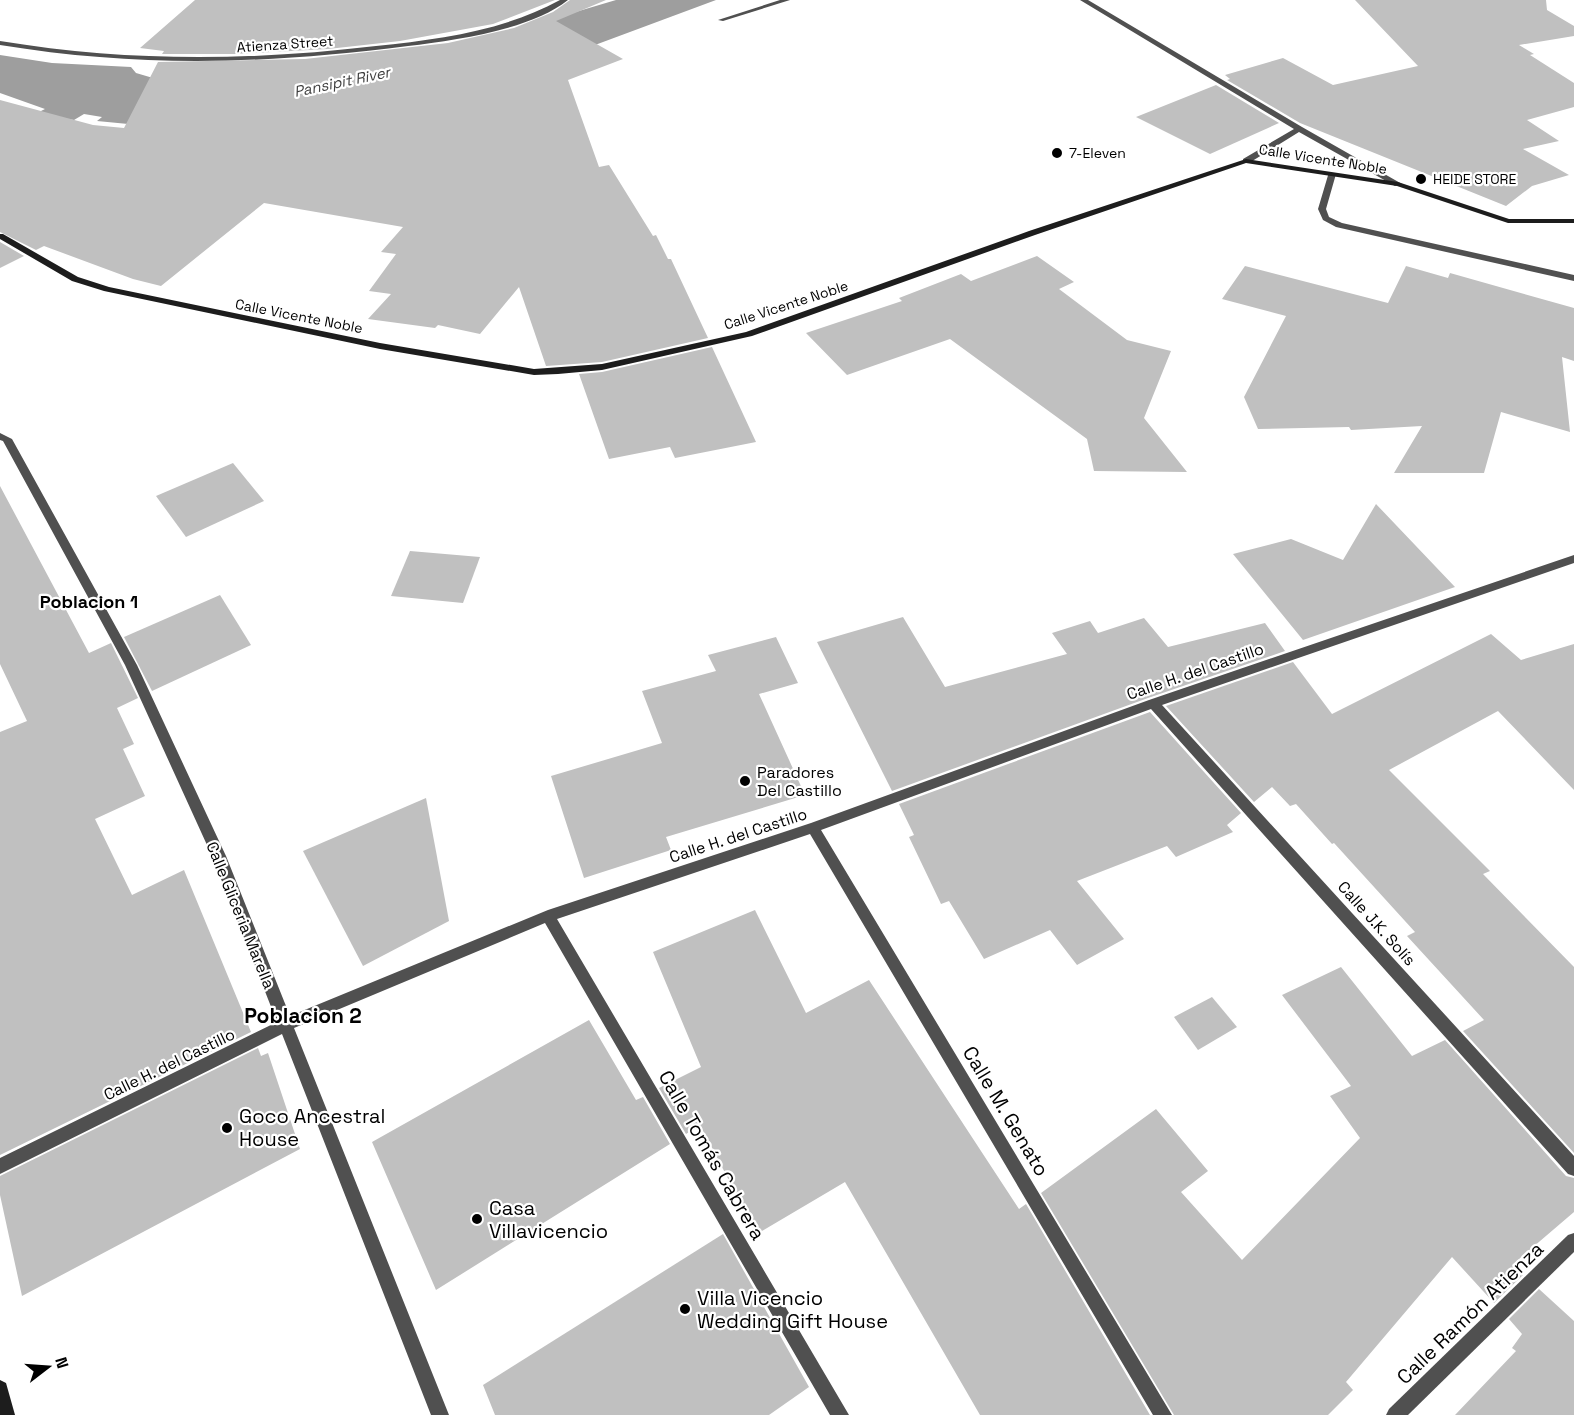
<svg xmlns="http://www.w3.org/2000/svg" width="1574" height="1415" viewBox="0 0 1574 1415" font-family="'Space Grotesk',sans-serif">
<rect width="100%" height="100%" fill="#fff"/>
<!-- water -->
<path fill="#9e9e9e" d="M616 0H716L560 58 149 126 97 121 102 117 84 114 74 120 33 115 45 109 0 93V55L52 63 131 67 136 73 153 78 481 40Z"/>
<!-- building -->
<g fill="#c0c0c0">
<path d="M195 0H555L493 24 400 41 328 49 235 54H162L164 51 140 48Z"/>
<path d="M570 0H606L556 21 623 59 568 80 599 167 609 165 653 236 656 235 668 259H671L708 338 602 362 546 366 519 287 480 334 438 325 435 328 368 319 391 294 369 291 396 254 381 252 403 227 264 203 161 286 133 279 44 246 36 250 0 232V100L93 125 124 128 158 62 305 59 448 43 514 28 553 12Z"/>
<path d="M1355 0H1546L1547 10 1574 26V36L1519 45 1534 54 1530 55 1574 83V107L1527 120 1559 141 1523 149 1569 175 1532 186 1506 206 1300 123 1227 80 1230 79 1225 75 1283 58 1333 85 1418 66Z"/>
<path d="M1216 85 1279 123 1210 154 1136 117Z"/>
<path d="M0 242 24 256 0 268Z"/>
<path d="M1037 256 1074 282 1059 289 1127 340 1171 351 1144 418 1187 472 1094 471 1087 439 950 339 847 375 806 333 902 301 899 298 961 274 971 281Z"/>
<path d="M1245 266 1388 303 1406 266 1448 278 1450 273 1574 308V361L1562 357 1570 432 1501 412 1484 473H1394L1422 426 1351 430 1349 427 1258 429 1244 397 1286 316 1222 299Z"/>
<path d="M712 347 756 442 675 458 670 447 609 459 579 374 602 372Z"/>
<path d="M233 463 264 501 186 537 156 496Z"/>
<path d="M0 486 89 653 111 643 138 698 117 708 134 744 123 749 145 796 95 819 132 895 184 870 251 1032 0 1155V732L27 721 0 664Z"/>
<path d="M1376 504 1455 587 1303 640 1233 554 1291 539 1343 560Z"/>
<path d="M410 551 480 557 463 603 391 596Z"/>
<path d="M220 595 251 645 152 691 124 637Z"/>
<path d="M903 617 945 687 1067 654 1052 633 1090 621 1098 633 1144 618 1168 647 1265 623 1285 651 1148 698 892 791 817 642Z"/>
<path d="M1491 634 1521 660 1574 644V790L1498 711 1389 770 1490 871 1483 874 1574 967V1153L1463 1031 1484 1020 1407 936 1415 932 1334 843 1332 844 1296 804 1290 806 1272 787 1254 802 1166 706 1293 662 1332 714Z"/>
<path d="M776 637 798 683 759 694 805 795 666 837 671 850 584 878 551 776 662 743 642 691 716 671 708 655Z"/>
<path d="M1150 712 1241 813 1227 825 1233 832 1176 857 1167 846 1077 881 1124 939 1077 965 1050 930 984 959 949 901 941 904 909 837 914 835 899 804Z"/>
<path d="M426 798 449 921 363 966 303 851Z"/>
<path d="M755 910 806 1013 869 980 1019 1209 1026 1204 1150 1415H980L845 1182 757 1234 700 1125 686 1134 659 1088 701 1067 653 952Z"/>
<path d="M1341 967 1412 1056 1445 1040 1566 1176 1574 1178V1212L1512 1265 1523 1275 1494 1303 1452 1257 1346 1382 1353 1390 1328 1415H1174L1041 1193 1156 1109 1208 1171 1181 1192 1242 1260 1360 1138 1330 1096 1351 1086 1282 995Z"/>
<path d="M1212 997 1237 1027 1198 1050 1174 1017Z"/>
<path d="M589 1020 636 1100 643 1097 670 1144 436 1290 372 1142Z"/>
<path d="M258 1048 261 1056 268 1053 300 1149 22 1296 0 1195V1176Z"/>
<path d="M723 1234 809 1387 769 1415H495L483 1385Z"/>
<path d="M1539 1289 1574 1321V1415H1455L1516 1351 1512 1348 1522 1334 1509 1319Z"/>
</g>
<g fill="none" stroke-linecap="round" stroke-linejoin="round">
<!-- minor -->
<g fill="#505050" fill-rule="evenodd">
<path d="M560 0H568C530 30 456 40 408 46 267 64 141 68 0 45V41C127 62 249 61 376 46 440 39 503 31 560 0Z"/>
<path d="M780 0H790L723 21 718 20Z"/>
<path d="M1080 0H1088L1302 127 1402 184 1395 186 1299 132 1249 163H1243V159L1294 129Z"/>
<path d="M1329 172 1336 174 1326 209 1329 217 1342 223 1574 275V281L1336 227 1323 220 1318 209Z"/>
<path d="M0 433 12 439 137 665 226 856 290 1016 548 910 811 823 1149 700 1574 555V563L1162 705 1574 1156V1176L1568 1174 1151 709 821 830 1172 1415H1153L810 834 557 919 849 1415H830L545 923 294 1028 449 1415H431L282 1034 0 1174V1158L277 1022 212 856 125 665 3 441 0 440Z"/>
<path d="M1574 1233V1252L1408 1415H1386L1389 1409 1568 1235Z"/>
</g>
<!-- secondary -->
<g fill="#1d1d1d" fill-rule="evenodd">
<path d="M1246 159 1398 182 1509 219H1574V223H1508L1397 186 1246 163 1035 235 752 336 602 370 558 374 534 375 380 349 104 291 72 281 0 239V234H3L78 277 109 287 380 343 534 369 602 364 746 332 1029 231Z"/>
<path d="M0 1380 6 1383 15 1415H0Z"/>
</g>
</g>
<!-- markers -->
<g fill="#000" stroke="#fff" stroke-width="2">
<circle cx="1057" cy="153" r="6"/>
<circle cx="1421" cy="179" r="6"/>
<circle cx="745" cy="781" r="6"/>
<circle cx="227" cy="1128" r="6"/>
<circle cx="477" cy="1219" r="6"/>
<circle cx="685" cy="1309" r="6"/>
</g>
<g text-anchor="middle" stroke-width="4.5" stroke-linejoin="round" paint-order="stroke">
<!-- far-street labels -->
<g font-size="14" fill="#000" stroke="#fff">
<text transform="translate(285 44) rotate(-4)" y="5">Atienza Street</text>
<text transform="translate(1323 159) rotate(9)" y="5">Calle Vicente Noble</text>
<text transform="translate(786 305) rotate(-18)" y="5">Calle Vicente Noble</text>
<text transform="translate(299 316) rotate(11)" y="5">Calle Vicente Noble</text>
</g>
<!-- far-poi labels -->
<g font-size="14" fill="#000" stroke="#fff" text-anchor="start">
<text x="1069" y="158">7-Eleven</text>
<text x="1433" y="184">HEIDE STORE</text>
</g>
<!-- far-water labels -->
<g font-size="15" font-style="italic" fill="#3f3f3f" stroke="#fff">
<text transform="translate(342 82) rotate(-12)" y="5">Pansipit River</text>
</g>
<!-- street labels -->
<g font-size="16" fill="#000" stroke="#fff">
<text transform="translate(1195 671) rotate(-19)" y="6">Calle H. del Castillo</text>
<text transform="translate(738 835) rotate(-18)" y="6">Calle H. del Castillo</text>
<text transform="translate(241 915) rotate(68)" y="6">Calle Gliceria Marella</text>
<text transform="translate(1377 923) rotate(48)" y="6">Calle J.K. Solís</text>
<text transform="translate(169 1064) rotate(-26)" y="6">Calle H. del Castillo</text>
</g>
<!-- poi labels -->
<g font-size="16" fill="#000" stroke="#fff" text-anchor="start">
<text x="757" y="778">Paradores<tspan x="757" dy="18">Del Castillo</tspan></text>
</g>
<!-- neighbourhood labels -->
<g font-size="18" font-weight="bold" fill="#000" stroke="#fff">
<text x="89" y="608">Poblacion 1</text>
</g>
<!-- near-street labels -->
<g font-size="20" fill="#000" stroke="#fff">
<text transform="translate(1006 1111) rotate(59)" y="7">Calle M. Genato</text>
<text transform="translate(712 1155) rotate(60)" y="7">Calle Tomás Cabrera</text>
<text transform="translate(1470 1313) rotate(-44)" y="7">Calle Ramón Atienza</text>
</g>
<!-- near-poi labels -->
<g font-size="20" fill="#000" stroke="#fff" text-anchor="start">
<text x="239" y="1123">Goco Ancestral<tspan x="239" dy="23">House</tspan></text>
<text x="489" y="1215">Casa<tspan x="489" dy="23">Villavicencio</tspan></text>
<text x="697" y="1305">Villa Vicencio<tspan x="697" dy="23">Wedding Gift House</tspan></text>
</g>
<!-- near-neighbourhood labels -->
<g font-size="21" font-weight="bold" fill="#000" stroke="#fff">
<text x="303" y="1023">Poblacion 2</text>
</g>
</g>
<!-- north arrow -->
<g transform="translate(48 1367) rotate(73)" stroke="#ffffff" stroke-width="4.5" paint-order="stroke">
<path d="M0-4.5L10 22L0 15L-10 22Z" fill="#000000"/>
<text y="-9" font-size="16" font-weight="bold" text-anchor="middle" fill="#000000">N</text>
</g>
</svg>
